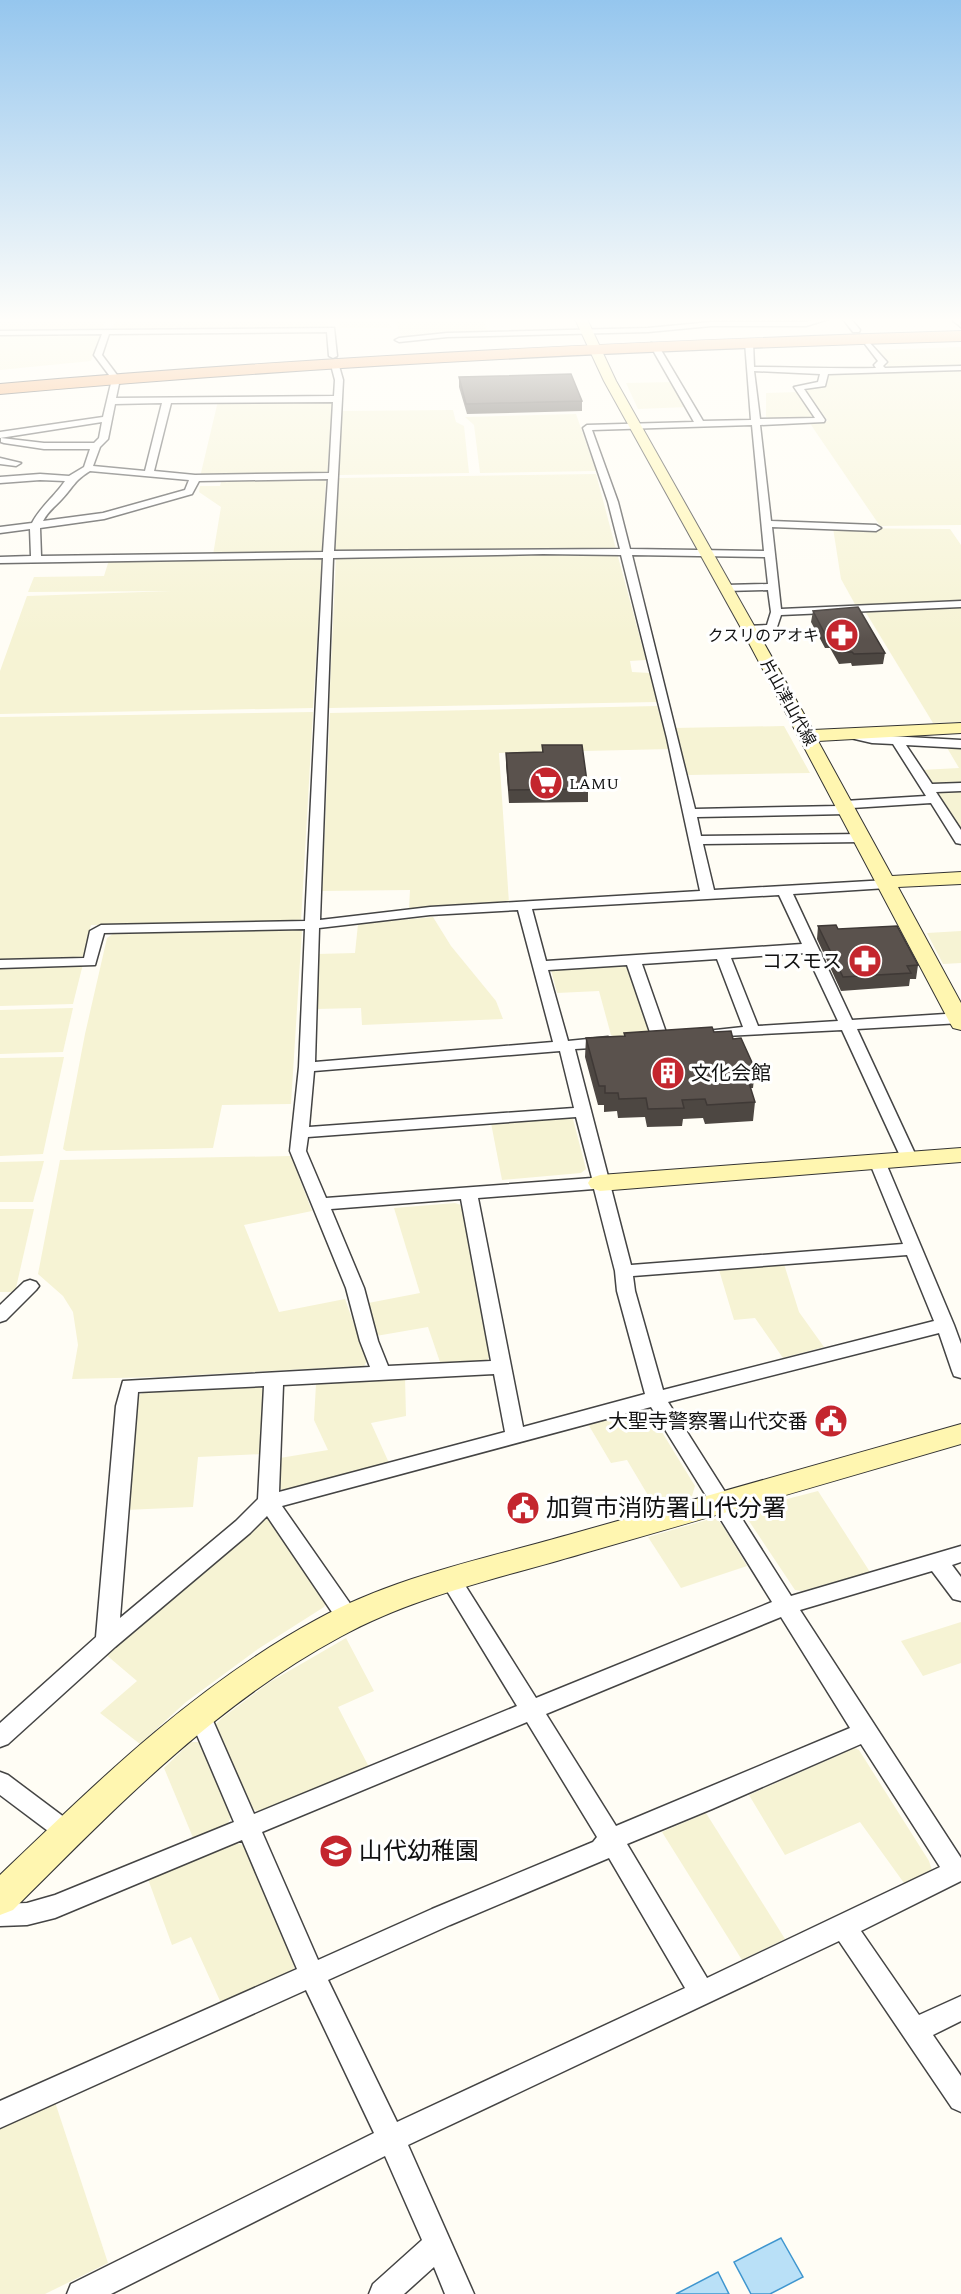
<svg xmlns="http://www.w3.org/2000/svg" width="961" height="2294" viewBox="0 0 961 2294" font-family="Spectral,'Noto Sans JP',serif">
<rect width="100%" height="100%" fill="#fffdf5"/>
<!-- farmland -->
<g fill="#f6f3d4">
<path d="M0 319H106L91 361 0 370Z"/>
<path d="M116 319H329L328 329 112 331Z"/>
<path d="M339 319H387L392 328H339Z"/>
<path d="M395 319H483L488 333 402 338Z"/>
<path d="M961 347V367L890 369 875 350Z"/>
<path d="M961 370V525L880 526 809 422 828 421 804 388 826 385 828 374Z"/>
<path d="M675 382 688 407 638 409 626 383Z"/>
<path d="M798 392 816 419 776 420 766 417V393Z"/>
<path d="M333 400 327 475 200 477 218 401Z"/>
<path d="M453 410 456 422 464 426 469 473 338 475 341 411Z"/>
<path d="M576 414 596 471 480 473 474 425 465 417Z"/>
<path d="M596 474 616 549 335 553 339 478Z"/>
<path d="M326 478 322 554 213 555 221 507 199 492 200 486H220L222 479Z"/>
<path d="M833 528 950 529 961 545V602L856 606 841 579Z"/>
<path d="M617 553 646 660 630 661 632 672 650 673 657 702 329 708 336 557Z"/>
<path d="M322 557 313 708 0 714V671L27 596 172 591 28 592 34 577 104 576 109 560Z"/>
<path d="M961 606V722L933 723 865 611Z"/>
<path d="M657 706 671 749 499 753 509 903 409 909 410 890 322 891 330 713Z"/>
<path d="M313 712 301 921 91 925 83 958 0 960V717Z"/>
<path d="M784 726 810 773 688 775 674 728Z"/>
<path d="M946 746 961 747V784L937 786 930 784 921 770 959 768Z"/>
<path d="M961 790V827L957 826 937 793Z"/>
<path d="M433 917 451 946 496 1001 503 1019 362 1025 361 1008 315 1009 317 954 355 953 358 924Z"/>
<path d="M302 930 291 1104 222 1105 213 1148 66 1151 63 1149 85 1034 107 938 114 933Z"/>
<path d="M961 931V963L943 964 927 933Z"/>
<path d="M83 964 73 1004 0 1006V966Z"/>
<path d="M623 964 628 966 651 1032 648 1035 616 1037 611 1035 599 991 557 993 551 970Z"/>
<path d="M73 1008 63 1052 0 1054V1010Z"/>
<path d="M64 1057 43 1154 0 1156V1058Z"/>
<path d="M570 1118 573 1119 586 1169 581 1173 502 1180 491 1123Z"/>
<path d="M291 1156 312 1211 244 1225 279 1312 345 1299 367 1361 364 1366 158 1377 72 1379 78 1345 73 1312 63 1296 38 1274 60 1160Z"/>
<path d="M44 1161 33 1202H0V1162Z"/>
<path d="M455 1203 461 1205 490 1357 484 1363 441 1365 428 1327 376 1336 363 1304 420 1293 394 1208Z"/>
<path d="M0 1209H34L15 1292H0Z"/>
<path d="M784 1264 799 1312 824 1347 783 1358 755 1318 734 1320 719 1270Z"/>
<path d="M405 1377 406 1416 371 1423 389 1463 284 1492 279 1487 280 1458 328 1450 314 1420 316 1384Z"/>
<path d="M259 1387 265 1391 262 1454 198 1457 193 1507 125 1510 135 1397 145 1392Z"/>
<path d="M637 1410 649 1411 695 1486 692 1496 655 1507 627 1460 611 1463 588 1424Z"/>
<path d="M818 1491 870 1572 802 1591 795 1590 747 1518 750 1512 756 1507Z"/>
<path d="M259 1518H268L326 1603 324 1607 258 1649 186 1702 140 1744 100 1713 137 1681 104 1653Z"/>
<path d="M710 1519H717L723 1526 747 1566 681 1588 648 1537Z"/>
<path d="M961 1622V1663L923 1676 901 1641Z"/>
<path d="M346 1638 374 1691 338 1707 370 1769 260 1812 252 1809 215 1725 222 1718 270 1682Z"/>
<path d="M191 1742H201L233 1814 225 1828 194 1840 164 1768Z"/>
<path d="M855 1748 859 1750 929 1861 932 1870 904 1883 860 1822 785 1855 749 1795Z"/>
<path d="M706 1813 785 1939 742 1960 662 1832Z"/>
<path d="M237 1843 247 1847 296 1960 293 1971 221 2003 191 1937 172 1945 148 1879Z"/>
<path d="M55 2102 108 2263 45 2294H0V2126Z"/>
</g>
<!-- water -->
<g fill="#b9e0f7" stroke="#3f96cf" stroke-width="1.5">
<path d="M781 2238 803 2277 770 2294H751L734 2262Z"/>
<path d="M718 2272 729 2294H676Z"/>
</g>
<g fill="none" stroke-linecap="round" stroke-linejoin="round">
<!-- street casing -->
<g stroke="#444" stroke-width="3">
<g id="street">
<path d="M817 319H829L806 326H711L648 332 447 337 399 342 395 340 399 338 447 333 648 328 711 322H806Z"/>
<path d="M843 319H851L860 330 859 332H853Z"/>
<path d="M951 319H959L961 327Z"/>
<path d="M334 328 337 356 333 358 329 356 327 332 109 334 102 355 120 379 116 398 334 396 335 380 330 361 337 359 343 380 334 551 620 549 608 502 583 428 587 425 694 422 650 345 651 343 658 345 703 421 751 420 745 342 749 340 753 342 754 367C795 367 835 369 876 368L874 365 878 361 865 344 869 342 887 362 883 366 885 368 961 366V370L828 374 825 386 804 389 825 420 824 422 760 425 771 521 876 525 881 528 876 531 772 527 781 609 961 601V607L781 615 776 630 749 631 743 628 745 626 767 625 771 612 768 590 725 591 720 588 725 585 768 584 765 557 632 555 695 809 838 806 839 802 844 801 926 796 893 744 872 743 846 737 844 734 850 730 872 735 961 740V748L906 745 932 784 961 783V791L936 792 961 830V844L956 843 931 803 852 808V813L847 814 697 817 701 836 862 834 869 838 862 842 703 844 714 890 887 880 894 884 887 888 793 894 852 1020 961 1013V1023L857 1029 917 1158 915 1162H903L901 1158 842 1030 706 1037 703 1034 706 1031 743 1027 717 959 642 964 668 1038 660 1043 652 1038 627 965 548 970 568 1041 608 1037 616 1042 608 1047 575 1049 631 1265 903 1244 869 1161 871 1157H883L885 1161 954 1325 961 1344V1378L954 1376 952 1371 939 1333 668 1402 791 1596 961 1546V1562L952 1565 961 1577V1601L953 1599 932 1571 800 1610 961 1858V1881L861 1931 919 2015 961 1996V2021L933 2035 961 2076V2112L952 2108 839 1941 408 2145 474 2294H445L434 2267 404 2294H369L373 2284 422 2240 385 2156 111 2294H67L71 2284 374 2133 306 1990 0 2128V2101L297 1969 242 1840 55 1918 27 1925 0 1926V1904L27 1903 55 1895 234 1822 188 1714 191 1707 199 1705 207 1707 254 1814 517 1706 444 1586 440 1580 444 1574 451 1572 458 1574 536 1698 772 1602 651 1407 282 1506 356 1612 359 1618 356 1624 348 1627 340 1624 267 1516 250 1533 115 1647 8 1744 0 1747V1723L96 1637 116 1406 123 1381 370 1367 360 1341 346 1288 290 1151 299 1067 305 929 104 933 95 965 0 968V960L84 958 90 931 101 925 305 921 323 558 0 563V557L31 556 30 529 0 533V527L32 523C41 506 54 497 65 481L40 480 0 483V477L40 474 69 476 84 467 90 449H44L4 443 1 442V438L44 443H94L99 438 102 422 0 438V432L103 417 112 379 94 355 102 334 0 335V331ZM754 371 820 374 818 382 794 387 815 418 760 419ZM333 402 329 473 195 475 154 471 171 403ZM162 403 145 471 93 466 100 447 108 439 115 404ZM752 425 764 551 630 549 618 502 592 430ZM90 471 189 480 185 490 103 513 43 521C49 510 54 508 62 499 74 486 74 481 90 471ZM328 479 323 552 41 556 40 528 104 519 192 494 199 481ZM543 554 621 555 667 738 700 891 430 907 320 920 333 558ZM779 895 802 944 546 961 532 909ZM518 910 553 1042 315 1062 319 928 430 915ZM806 953 838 1021 758 1026 731 958ZM560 1051 574 1108 309 1127 314 1071ZM576 1117 592 1178 326 1198 306 1151 308 1137ZM594 1189 615 1271 617 1291 645 1394 523 1427 478 1198ZM461 1199 491 1361 388 1366 378 1341 364 1288 331 1209ZM907 1255 934 1321 663 1390 635 1291 633 1276ZM494 1374 505 1432 279 1492 283 1385ZM264 1386 258 1499 236 1521 120 1618 138 1392ZM781 1617 850 1728 616 1826 546 1714ZM527 1722 597 1837 593 1842 432 1909 318 1960 262 1832ZM861 1744 940 1867 707 1978 627 1844 712 1809ZM609 1858 685 1988 397 2122 328 1980 450 1925Z"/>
<path d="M0 458 21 463 16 466 0 464Z"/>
<path d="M30 1280 36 1282 39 1286 36 1290 6 1320 0 1322V1305L24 1282Z"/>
<path d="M0 1772 8 1775 76 1826 80 1833 76 1840 68 1844 60 1840 0 1795Z"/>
</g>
</g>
<!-- secondary casing -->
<g stroke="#333" stroke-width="2">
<g id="secondary">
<path d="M575 319H587L616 381 813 730 961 723V733L818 741 892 876 961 872V884L898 887 961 1003V1030L953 1028 950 1023 741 628 604 381Z"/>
<path d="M961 1148V1162L600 1191 591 1188 588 1183 591 1178 600 1175Z"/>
<path d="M961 1424V1444C834 1481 707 1518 581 1554 500 1578 414 1596 340 1637 214 1705 113 1810 13 1910L0 1915V1875C98 1781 196 1685 316 1620 393 1577 484 1559 568 1535 699 1498 830 1461 961 1424Z"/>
</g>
</g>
<!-- highway casing -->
<g stroke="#222" stroke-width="2">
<path id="highway" d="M961 331V341C640 350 320 365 0 394V384C320 356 640 341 961 331Z"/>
</g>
<!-- street -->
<use href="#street" fill="#fff" fill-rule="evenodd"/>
<!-- secondary -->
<use href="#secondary" fill="#fff6b0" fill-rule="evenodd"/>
<!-- highway -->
<use href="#highway" fill="#f5a25d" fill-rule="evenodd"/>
</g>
<!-- wall -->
<g fill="#4d4742">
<path d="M459 377 582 401V411L467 414 459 387Z"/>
<path d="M813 611 885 653 883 664 852 666 851 663 839 664 830 648H825L811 622Z"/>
<path d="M542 745 588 789V802L509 803 506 765V753L542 752Z"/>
<path d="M818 926 838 929 918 965 916 979H910L909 986 841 991 817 939Z"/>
<path d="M714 1032 733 1039 755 1069 753 1088H750L755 1102 753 1121 705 1124 703 1118 683 1119 682 1126 647 1127 645 1117 618 1118 617 1111 604 1112V1105H598L585 1057 586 1038 624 1036V1033Z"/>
</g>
<!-- building -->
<g fill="#5a524d" stroke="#3f3936" stroke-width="1.5">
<path d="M571 374 582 401 466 404 459 377Z"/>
<path d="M858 607 885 653 854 654 852 652H840L832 636H826L813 611Z"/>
<path d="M542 745H582L588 789 509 790 506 753 543 752Z"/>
<path d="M836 925 838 929 897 926 918 965 907 966 911 973 843 977 818 926Z"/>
<path d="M712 1027 714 1032 731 1031 733 1039 741 1038 755 1069 745 1070 755 1102 707 1105 705 1099 682 1100 684 1108 648 1109 646 1098 619 1099 618 1093H605V1086H599L586 1038 625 1036 624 1033Z"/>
</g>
<!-- sky -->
<linearGradient id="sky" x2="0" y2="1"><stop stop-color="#95c6ee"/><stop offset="0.5" stop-color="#fffefa"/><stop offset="1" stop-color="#fffefa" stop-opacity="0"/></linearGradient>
<rect width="961" height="640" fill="url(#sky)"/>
<!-- icons -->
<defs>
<g id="pharmacy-disc" transform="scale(1.725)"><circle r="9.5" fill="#c4262e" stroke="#fff"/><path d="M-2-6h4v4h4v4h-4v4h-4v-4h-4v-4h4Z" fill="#fff"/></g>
<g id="supermarket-disc" transform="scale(1.725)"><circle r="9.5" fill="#c4262e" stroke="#fff"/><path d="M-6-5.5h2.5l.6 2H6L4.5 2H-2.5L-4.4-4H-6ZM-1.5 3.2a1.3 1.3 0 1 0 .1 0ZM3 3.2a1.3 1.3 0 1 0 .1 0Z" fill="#fff"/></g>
<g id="building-disc" transform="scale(1.725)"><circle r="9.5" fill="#c4262e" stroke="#fff"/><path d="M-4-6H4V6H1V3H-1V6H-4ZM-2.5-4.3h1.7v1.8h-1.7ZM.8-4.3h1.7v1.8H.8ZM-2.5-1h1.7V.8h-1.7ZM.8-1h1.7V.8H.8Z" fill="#fff"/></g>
<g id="civic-disc" transform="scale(1.725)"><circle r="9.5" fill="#c4262e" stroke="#fff"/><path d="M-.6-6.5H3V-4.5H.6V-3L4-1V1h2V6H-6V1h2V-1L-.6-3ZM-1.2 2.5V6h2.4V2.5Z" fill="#fff"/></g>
<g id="school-disc" transform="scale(1.725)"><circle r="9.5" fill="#c4262e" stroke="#fff"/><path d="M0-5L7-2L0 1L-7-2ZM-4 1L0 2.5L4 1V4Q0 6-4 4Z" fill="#fff"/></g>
</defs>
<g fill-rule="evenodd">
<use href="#pharmacy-disc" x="842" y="635"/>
<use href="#supermarket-disc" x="546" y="783"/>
<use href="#pharmacy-disc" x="865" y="961"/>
<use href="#building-disc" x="668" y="1073"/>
<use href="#civic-disc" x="831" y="1421"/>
<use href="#civic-disc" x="523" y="1508"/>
<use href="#school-disc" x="336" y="1851"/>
</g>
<g text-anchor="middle" stroke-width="6" stroke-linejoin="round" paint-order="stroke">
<!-- far-poi labels -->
<g font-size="16" fill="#111" stroke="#fff" text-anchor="end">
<text x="819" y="641">クスリのアオキ</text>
<text x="569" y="789" text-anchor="start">LAMU</text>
</g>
<!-- far-street labels -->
<g font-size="16" fill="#111" stroke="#fff">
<text transform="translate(789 702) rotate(61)" y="6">片山津山代線</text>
</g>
<!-- poi labels -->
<g font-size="20" fill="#111" stroke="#fff" text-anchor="end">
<text x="842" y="968">コスモス</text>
<text x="691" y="1080" text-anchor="start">文化会館</text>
<text x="808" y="1428">大聖寺警察署山代交番</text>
</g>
<!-- near-poi labels -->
<g font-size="24" fill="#111" stroke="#fff" text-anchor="start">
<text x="546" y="1516">加賀市消防署山代分署</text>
<text x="359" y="1859">山代幼稚園</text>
</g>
</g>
</svg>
